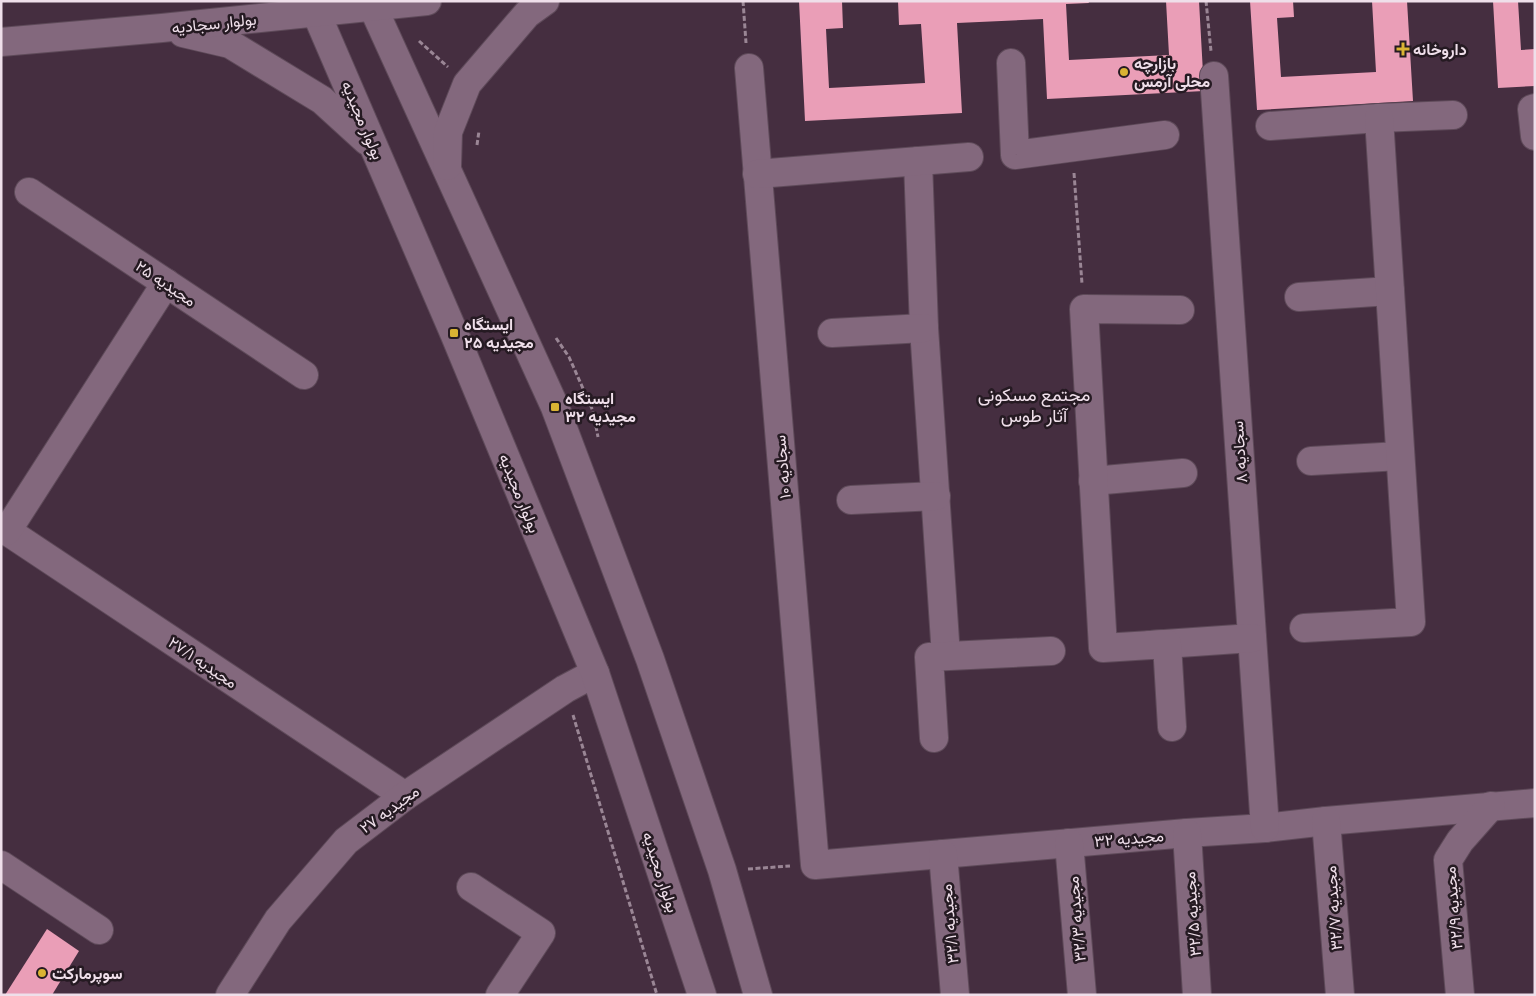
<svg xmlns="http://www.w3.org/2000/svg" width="1536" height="996" viewBox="0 0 1536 996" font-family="'Public Sans',Vazirmatn,sans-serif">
<rect width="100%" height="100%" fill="#452e40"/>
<!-- building -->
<g fill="#ea9eb7">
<path d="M799 1H842L843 28 826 29 829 88 925 83 921 24 899 25 898 1H1088L1089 3 1066 4 1069 60 1169 55 1166 1H1199L1204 91 1047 99 1043 19 957 23 962 113 805 121Z"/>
<path d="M1250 1H1293L1294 17 1277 18 1281 77 1376 72 1372 1H1407L1413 101 1257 110Z"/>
<path d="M1493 1H1518L1521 50 1535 49V86L1498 88Z"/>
<path d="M47 929 79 951 52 995H5Z"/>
</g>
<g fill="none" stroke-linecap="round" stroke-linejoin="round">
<!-- street casing -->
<g stroke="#5e4a59" stroke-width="30">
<g id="street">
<path d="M1011 63 1015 155 1165 135"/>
<path d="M749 68 815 865 1187 833 1265 828 1326 821 1535 803"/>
<path d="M1214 76 1265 828"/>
<path d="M1535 108 1532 109 1535 136"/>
<path d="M1270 126 1379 118 1453 115"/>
<path d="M918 161 924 328 946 656"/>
<path d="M757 174 969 157"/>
<path d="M29 192 304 375"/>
<path d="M1299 297 1390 291"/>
<path d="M832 333 924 328"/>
<path d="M1311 461 1400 456"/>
<path d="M1093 481 1183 473"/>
<path d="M851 500 936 496"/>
<path d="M1 527 405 796"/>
<path d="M7 531 166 283"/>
<path d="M1304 628 1411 622 1379 118"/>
<path d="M1150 645 1252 638"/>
<path d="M1172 727 1167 644 1103 648 1084 309 1180 310"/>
<path d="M934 738 929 657 1051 651"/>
<path d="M1326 821 1340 995"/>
<path d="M1187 833 1197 995"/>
<path d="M1069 843 1082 995"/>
<path d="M943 854 955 995"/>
<path d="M1 865 99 930"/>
<path d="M471 887 541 933 500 995"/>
<path d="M230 995 278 920 346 841 405 796 565 689 595 673"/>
<path d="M1460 995 1448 860 1460 841 1491 806"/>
</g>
</g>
<!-- secondary casing -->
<g stroke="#5e4a59" stroke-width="30">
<g id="secondary">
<path d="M311 1 454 333 595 673 702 995"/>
<path d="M370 1 555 407 650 659 722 870 758 995"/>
<path d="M183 33 230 44 322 100 367 141"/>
<path d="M1 42 162 28 427 1"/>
<path d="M447 166 448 132 467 84 527 14 545 1"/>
</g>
</g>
<!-- path -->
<g stroke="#9a8695" stroke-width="3" stroke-dasharray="5 2.5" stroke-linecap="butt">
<path d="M743 1 746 43"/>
<path d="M1206 1 1211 51"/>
<path d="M419 41 448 67"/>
<path d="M477 145 479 131"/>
<path d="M1074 173 1082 284"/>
<path d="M556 338 569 357 593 411 598 437"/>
<path d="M573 715 657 995"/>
<path d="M748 869 790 866"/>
</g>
<!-- street -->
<use href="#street" stroke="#83687d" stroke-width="28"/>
<!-- secondary -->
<use href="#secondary" stroke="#83687d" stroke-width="28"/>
</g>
<!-- markers -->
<g fill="#dab333" stroke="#251a22" stroke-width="2">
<path d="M1400.5 41.5h5v5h5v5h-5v5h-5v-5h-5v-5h5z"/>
<circle cx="1124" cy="72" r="5"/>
<rect x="449" y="328" width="10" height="10" rx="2.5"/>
<rect x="550" y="402" width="10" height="10" rx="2.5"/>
<circle cx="42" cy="973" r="5"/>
</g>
<g text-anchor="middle" stroke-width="5" stroke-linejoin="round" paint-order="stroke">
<!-- street labels -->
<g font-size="16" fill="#efdfea" stroke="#251a22">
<text transform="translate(214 23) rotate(-6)" y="6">بولوار سجادیه</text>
<text transform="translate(363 120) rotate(67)" y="6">بولوار مجیدیه</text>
<text transform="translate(166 283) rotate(34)" y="6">مجیدیه ۲۵</text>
<text transform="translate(1239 452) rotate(-94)" y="6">سجادیه ۸</text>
<text transform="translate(782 467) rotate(-95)" y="6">سجادیه ۱۰</text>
<text transform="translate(520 493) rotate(68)" y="6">بولوار مجیدیه</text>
<text transform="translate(203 662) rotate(34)" y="6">مجیدیه ۲۷/۱</text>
<text transform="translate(389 809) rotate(-36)" y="6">مجیدیه ۲۷</text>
<text transform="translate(1129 838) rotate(-5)" y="6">مجیدیه ۳۲</text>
<text transform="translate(661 872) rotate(72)" y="6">بولوار مجیدیه</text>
<text transform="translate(1333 908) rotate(-94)" y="6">مجیدیه ۳۲/۷</text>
<text transform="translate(1453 908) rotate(-95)" y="6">مجیدیه ۳۲/٩</text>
<text transform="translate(1192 914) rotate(-94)" y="6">مجیدیه ۳۲/۵</text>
<text transform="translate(1076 919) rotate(-95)" y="6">مجیدیه ۳۲/۳</text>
<text transform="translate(949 924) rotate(-95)" y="6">مجیدیه ۳۲/۱</text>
</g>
<!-- poi labels -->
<g font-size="16" font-weight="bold" fill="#efdfea" stroke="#251a22" text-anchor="start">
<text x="1413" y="55">داروخانه</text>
<text x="1134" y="69">بازارچه<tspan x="1134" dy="18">محلی آرمس</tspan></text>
<text x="464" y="330">ایستگاه<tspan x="464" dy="18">مجیدیه ۲۵</tspan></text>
<text x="565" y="404">ایستگاه<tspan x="565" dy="18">مجیدیه ۳۲</tspan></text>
<text x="52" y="979">سوپرمارکت</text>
</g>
<!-- neighbourhood labels -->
<g font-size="18" fill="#efdfea" stroke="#251a22">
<text x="1034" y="401">مجتمع مسکونی<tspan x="1034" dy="21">آثار طوس</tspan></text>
</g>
</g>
<!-- border -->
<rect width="1536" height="996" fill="none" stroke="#efdfea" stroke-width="5"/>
</svg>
